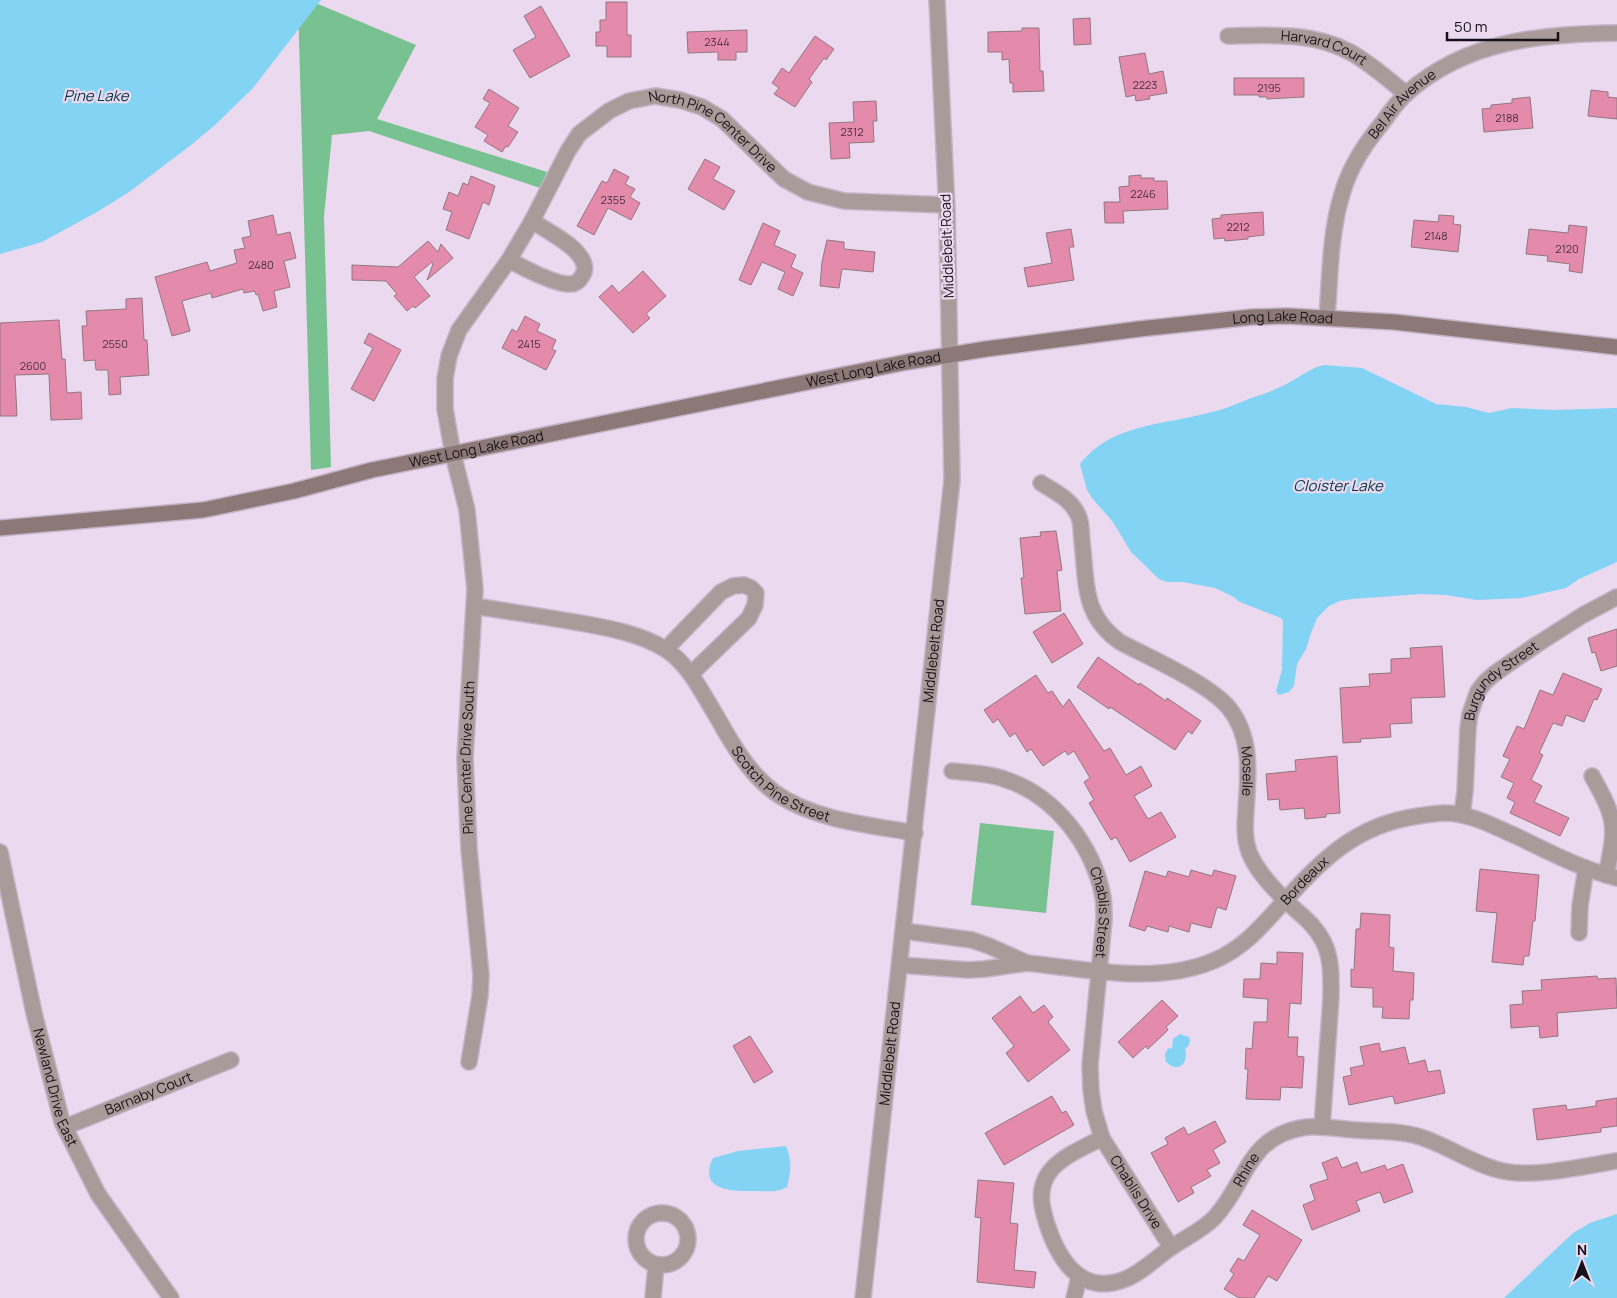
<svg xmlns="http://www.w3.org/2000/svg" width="1617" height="1298" viewBox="0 0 1617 1298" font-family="Manrope,sans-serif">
<rect width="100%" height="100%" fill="#ead9ef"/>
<!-- green -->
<g fill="#78c191">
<path d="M298 3 318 4 416 45 377 119 547 172 540 188 369 131 332 135 324 216 331 467 311 470Z"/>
<path d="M980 823 1054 831 1046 913 971 905Z"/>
</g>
<!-- water -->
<g fill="#83d3f5">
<path d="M0 0H321L253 88 215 125 191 145 129 192 97 212 42 242 0 254Z"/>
<path d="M1324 365 1362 368 1436 404 1466 407 1489 413 1512 408 1553 410 1617 408V562L1579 579 1566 588 1522 598 1477 600 1446 595 1421 594 1352 599 1340 601 1329 606 1317 618 1311 633 1306 649 1297 664 1294 686 1289 692 1279 695 1276 691 1282 670 1283 621 1281 618 1240 602 1232 596 1215 588 1183 582H1167L1159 579 1131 552 1113 522 1092 498 1087 490 1080 464C1111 424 1163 425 1208 413 1223 410 1237 404 1251 398 1264 394 1278 389 1290 382 1301 376 1311 368 1324 365Z"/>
<path d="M1180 1034 1189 1037 1190 1041 1188 1047 1185 1048C1189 1063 1179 1074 1166 1062L1165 1054 1168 1048 1172 1049 1173 1039Z"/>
<path d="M786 1146C792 1161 791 1172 787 1187 777 1193 764 1191 752 1191 730 1191 698 1190 713 1158L738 1151Z"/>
<path d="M1617 1214V1298H1504L1573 1233 1590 1223Z"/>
</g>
<!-- building -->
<g fill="#e48bac" stroke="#92777f">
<path d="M606 2H627V35H631V57H607V46H596V32H600V20H606Z"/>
<path d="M541 6 570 56 530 78 513 50 536 37 524 16Z"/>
<path d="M1090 18 1091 44 1074 45 1073 19Z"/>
<path d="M1022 28H1039L1040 71H1043L1044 91 1013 92V83H1010L1009 59 1002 60V52H988V32L1022 31Z"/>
<path d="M747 30V52H736V60H718V52L688 53 687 32Z"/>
<path d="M815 36 834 49 826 60 824 58 809 79 812 82 795 107 774 94 779 88 772 83 782 68 789 73Z"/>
<path d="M1145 53 1149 74 1163 71 1167 93 1149 96 1150 99 1136 101 1135 95 1126 97 1119 57Z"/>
<path d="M1234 78H1304V97L1267 99V97H1259V95H1234Z"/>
<path d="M489 89 519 108 508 126 518 132 508 147 506 146 502 152 484 141 488 135 475 127 490 103 483 99Z"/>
<path d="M1591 90 1608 92V97L1617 98V119L1588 116Z"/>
<path d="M1530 97 1533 128 1484 132 1482 109 1491 108V105L1512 103V99Z"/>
<path d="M876 101 877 121H873L874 142 849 143 850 158 831 159 829 123 854 122 853 102Z"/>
<path d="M705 159 720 167 713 179 735 191 724 210 688 189Z"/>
<path d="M614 169 629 177 625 184 635 189 630 197 640 203 631 220 608 208 594 235 577 226 602 181 607 183Z"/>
<path d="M1141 175V178H1154V181H1167L1168 209 1123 211 1124 223H1105L1104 202H1120L1119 187 1129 186V176Z"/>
<path d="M471 176 495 186 489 205 483 202 469 239 446 230 452 212 443 209 449 192 458 196 463 183 468 185Z"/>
<path d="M1263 212 1264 235 1248 237V239L1225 241 1224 238 1214 239 1212 219 1221 218V215Z"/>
<path d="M273 215 277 235 290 232 296 258 284 261 290 287 274 291 277 307 263 311 258 294 256 295 255 291 244 293 243 289 212 298 211 293 182 301 190 331 172 336 155 277 207 262 210 271 237 263 234 250 245 248 242 238 251 236 248 221Z"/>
<path d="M1439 215 1454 216 1453 224 1461 225 1458 252 1411 247 1414 220 1438 222Z"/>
<path d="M763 223 780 231 774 245 796 255 791 267 803 273 793 296 778 289 785 272 762 262 751 285 739 280Z"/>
<path d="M1569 225 1587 227 1582 273 1569 271 1570 264 1547 261 1548 256 1526 254 1529 229 1568 233Z"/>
<path d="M1071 229 1074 247H1069L1074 280 1028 287 1024 268 1052 263 1046 233Z"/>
<path d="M827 240 844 242V249L875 252 873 272 842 269 839 288 820 286 822 262Z"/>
<path d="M428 241 438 252 441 244 453 258 427 280 433 264 432 262 414 277 430 296 415 308 413 306 407 311 394 296 397 294 386 281 352 280V265L398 267Z"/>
<path d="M643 271 666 296 646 314 650 318 633 333 599 297 612 285 619 293Z"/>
<path d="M142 298 144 340H147L149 375 120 377 121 394 109 395 108 370H96L95 360 84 361 82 326H87L86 311 126 309V299Z"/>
<path d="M525 316 540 324 537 331 556 340 552 349 556 351 546 370 502 348 512 329 517 332Z"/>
<path d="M59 320 62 359H65L67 393 81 392 82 419 51 420 49 374 15 375 17 416H0V323Z"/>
<path d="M369 333 401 350 374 401 351 389 373 348 364 343Z"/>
<path d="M1056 531 1062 570 1057 571 1061 611 1025 614 1021 578H1024L1020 538 1041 536 1040 532Z"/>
<path d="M1064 613 1083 644 1052 663 1033 632Z"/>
<path d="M1617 629V666L1601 671 1595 652 1592 653 1588 638Z"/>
<path d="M1442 646 1445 697 1411 698 1412 723 1390 724 1391 737 1360 739 1361 742 1343 743 1340 688 1370 686 1369 674 1391 673V659L1411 658 1410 648Z"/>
<path d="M1098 657 1139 685 1140 683 1166 701 1167 698 1201 721 1192 734 1188 731 1175 750 1110 707 1109 709 1077 687Z"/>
<path d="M1563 673 1602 689 1597 700 1594 699 1584 722 1566 715 1562 726 1553 723 1539 753 1543 755 1531 780 1542 786 1534 802 1569 818 1560 836 1510 813 1515 802 1507 798 1514 783 1501 777 1510 759 1503 756 1517 726 1524 729 1540 690 1553 695Z"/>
<path d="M1036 675 1048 693 1052 691 1063 707 1069 699 1104 751 1110 748 1126 775 1141 766 1152 786 1134 796 1148 819 1161 812 1176 837 1130 862 1116 837 1111 840 1089 803 1094 800 1084 782 1090 778 1074 751 1068 755 1065 751 1043 766 1031 749 1027 752 1015 733 1010 737 998 719 993 723 984 710Z"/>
<path d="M1337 756 1340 813 1326 814V817L1305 819 1304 808 1280 810 1279 799 1268 800 1266 774 1296 771 1295 760Z"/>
<path d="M1480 869 1539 875 1535 921H1533L1529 956H1524L1523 965 1492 962 1497 913 1476 911Z"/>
<path d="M1191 870 1212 876 1214 870 1236 876 1226 910 1217 907 1211 928 1191 923 1189 932 1169 926 1168 932 1147 926 1145 931 1129 926 1145 871 1166 877 1168 871 1189 877Z"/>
<path d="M1361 913 1390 915 1389 947 1394 948 1393 971 1414 973 1413 1000H1410L1409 1019 1382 1018 1383 1007H1373V988L1351 987V969L1354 970 1356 929H1360Z"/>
<path d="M1277 952 1303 953 1301 1004 1290 1003 1288 1037H1298L1297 1056 1304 1057 1302 1088 1281 1087 1280 1100 1246 1099 1248 1069H1245L1246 1048 1252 1049 1254 1022H1267L1268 999 1243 997 1244 979H1260L1261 963 1277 964Z"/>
<path d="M1597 976 1598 979 1616 978 1617 1008 1557 1013 1558 1036 1540 1038 1539 1026 1511 1028 1510 1005 1523 1004 1522 991 1542 990 1541 980Z"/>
<path d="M1020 996 1033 1013 1044 1005 1053 1017 1048 1022 1070 1050 1028 1082 1006 1053 1014 1046 992 1018Z"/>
<path d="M1162 1000 1178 1016 1166 1027 1168 1030 1148 1049 1146 1046 1133 1058 1118 1042Z"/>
<path d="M750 1036 773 1072 754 1083 733 1046Z"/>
<path d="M1379 1043 1381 1052 1405 1047 1409 1064 1425 1060 1428 1072 1440 1070 1445 1093 1395 1104 1393 1096 1349 1105 1343 1077 1352 1075 1350 1068 1364 1065 1360 1047Z"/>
<path d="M1052 1096 1062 1113 1066 1111 1074 1125 1004 1165 985 1133Z"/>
<path d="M1617 1098V1126L1601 1128V1132L1537 1140 1533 1109 1566 1105 1567 1110 1596 1106V1101Z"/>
<path d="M1215 1121 1226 1142 1213 1150 1220 1163 1207 1170 1211 1176 1191 1187 1194 1193 1178 1202 1151 1153 1168 1144 1165 1138 1184 1127 1188 1135Z"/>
<path d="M1337 1157 1342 1168 1357 1162 1361 1173 1385 1165 1387 1170 1403 1164 1413 1192 1384 1203 1380 1192 1356 1201 1360 1211 1312 1230 1303 1205 1315 1200 1310 1185 1328 1179 1322 1163Z"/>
<path d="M978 1180 1014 1183 1010 1223 1018 1224 1014 1270 1036 1272 1034 1288 977 1282 981 1218 975 1217Z"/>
<path d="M1252 1210 1302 1240 1277 1281 1268 1276 1254 1298H1239L1224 1289 1234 1274 1230 1271 1238 1258 1244 1261 1260 1235 1243 1225Z"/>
</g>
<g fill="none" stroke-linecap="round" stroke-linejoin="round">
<!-- minor casing -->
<g stroke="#c4b5c8" stroke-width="18">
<g id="minor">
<path id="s1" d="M1228 36C1270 35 1312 32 1350 52 1370 63 1388 79 1406 94"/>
<path d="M509 260C522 267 555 285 570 284 576 284 580 280 582 276 587 269 584 261 579 255 571 243 544 229 532 221"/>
<path id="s2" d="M1327 318C1330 277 1330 233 1342 194 1350 166 1365 144 1383 122 1390 112 1398 101 1407 93 1467 40 1541 34 1617 33"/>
<path id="s3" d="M1041 483C1055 492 1071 499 1078 515 1082 522 1081 534 1082 541 1087 583 1082 615 1120 642 1150 658 1208 683 1229 708 1253 738 1248 776 1246 810 1245 824 1244 838 1249 852 1256 870 1271 886 1285 900 1299 914 1314 923 1323 941 1332 958 1331 978 1331 997L1322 1127"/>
<path id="s4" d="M474 606C511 612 548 617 586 624 613 629 640 634 665 649 689 664 702 693 717 717 732 744 749 773 774 792 813 820 869 825 915 833"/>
<path d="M666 649 721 592 733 586 744 585 751 588 756 593 755 605 749 618 691 674"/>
<path id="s5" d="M952 771C969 773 988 773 1004 779 1055 795 1093 845 1103 897 1104 904 1104 912 1104 920L1090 1065 1091 1090 1094 1111 1102 1138 1171 1247"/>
<path d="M1592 776C1616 819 1617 825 1606 875"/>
<path id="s6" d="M1462 815 1465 791 1468 728 1470 714 1478 691 1485 682 1494 674 1536 645 1583 615 1617 597"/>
<path id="s7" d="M0 852 34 1013 62 1122 98 1194 171 1298"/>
<path d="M1579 933 1580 906 1586 868"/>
<path id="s8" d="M1027 963C1086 969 1156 985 1213 961 1241 950 1260 928 1280 906 1321 861 1354 825 1418 816 1427 815 1436 813 1444 813 1470 813 1493 826 1516 836 1549 852 1581 869 1617 878"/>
<path d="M900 965 968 970 985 969 1027 963 989 946 972 940 904 931"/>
<path id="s9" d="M469 1062 480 996 481 975 469 849 465 758 475 589 467 510 453 454 445 409V379L449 356 459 330 509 260 532 221 568 151 579 134 609 111 629 101 655 96 680 100 702 107 722 119 784 179 808 192 844 201 946 205"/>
<path id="s10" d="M65 1127 231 1060"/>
<path id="s11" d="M1102 1138C1069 1155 1031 1168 1044 1214 1054 1251 1076 1297 1123 1280 1140 1274 1155 1259 1169 1249 1184 1238 1202 1231 1215 1217 1248 1181 1247 1135 1307 1127 1323 1126 1339 1129 1355 1130 1378 1132 1404 1130 1426 1139 1451 1148 1477 1166 1503 1171 1534 1178 1585 1166 1617 1161"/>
<circle cx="662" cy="1239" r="26"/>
<path d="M653 1298 656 1265"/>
<path d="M1074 1298 1079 1277"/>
</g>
</g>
<!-- tertiary casing -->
<g stroke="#c4b5c8" stroke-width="18">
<g id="tertiary">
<path id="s12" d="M863 1298 952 480 947 211 937 0"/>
</g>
</g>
<!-- secondary casing -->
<g stroke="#c4b5c8" stroke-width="18">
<g id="secondary">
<path id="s13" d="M0 528 203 510 294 491 372 470 907 362 986 349 1139 329 1252 317 1287 316 1394 322 1617 347"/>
</g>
</g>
<!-- minor -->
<use href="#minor" stroke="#a89b99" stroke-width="15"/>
<!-- tertiary -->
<use href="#tertiary" stroke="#a89b99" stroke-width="15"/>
<!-- secondary -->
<use href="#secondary" stroke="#8c7977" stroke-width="15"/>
</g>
<g text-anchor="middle" stroke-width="4.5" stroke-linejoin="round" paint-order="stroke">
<!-- number labels -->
<g font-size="11" fill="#4a2f3d">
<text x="717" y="46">2344</text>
<text x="1145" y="89">2223</text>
<text x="1269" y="92">2195</text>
<text x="1507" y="122">2188</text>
<text x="852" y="136">2312</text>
<text x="1143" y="198">2246</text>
<text x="613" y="204">2355</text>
<text x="1238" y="231">2212</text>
<text x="1436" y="240">2148</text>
<text x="1567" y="253">2120</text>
<text x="261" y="269">2480</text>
<text x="115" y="348">2550</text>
<text x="529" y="348">2415</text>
<text x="33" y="370">2600</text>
</g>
<!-- street labels -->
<g font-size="14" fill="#161018" stroke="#ead9ef">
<text dy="5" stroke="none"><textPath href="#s1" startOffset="98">Harvard Court</textPath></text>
<text dy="5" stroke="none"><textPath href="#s2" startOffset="235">Bel Air Avenue</textPath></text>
<text dy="5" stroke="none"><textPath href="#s9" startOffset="1125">North Pine Center Drive</textPath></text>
<text transform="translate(947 246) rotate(-92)" y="5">Middlebelt Road</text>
<text dy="5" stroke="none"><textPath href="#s13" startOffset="1302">Long Lake Road</textPath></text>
<text dy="5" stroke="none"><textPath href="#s13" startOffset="889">West Long Lake Road</textPath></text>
<text dy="5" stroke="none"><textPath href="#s13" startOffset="484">West Long Lake Road</textPath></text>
<text dy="5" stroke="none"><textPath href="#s12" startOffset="651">Middlebelt Road</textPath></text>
<text dy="5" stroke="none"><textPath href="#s6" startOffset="148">Burgundy Street</textPath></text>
<text dy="5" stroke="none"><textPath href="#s9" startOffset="306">Pine Center Drive South</textPath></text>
<text dy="5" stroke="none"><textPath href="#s3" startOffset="384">Moselle</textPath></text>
<text dy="5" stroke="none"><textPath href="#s4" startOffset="379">Scotch Pine Street</textPath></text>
<text dy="5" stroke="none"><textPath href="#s8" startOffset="311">Bordeaux</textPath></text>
<text dy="5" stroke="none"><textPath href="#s5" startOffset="229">Chablis Street</textPath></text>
<text dy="5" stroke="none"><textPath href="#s12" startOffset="246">Middlebelt Road</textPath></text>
<text dy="5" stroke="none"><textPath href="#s7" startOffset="242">Newland Drive East</textPath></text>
<text dy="5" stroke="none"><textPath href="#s10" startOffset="90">Barnaby Court</textPath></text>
<text dy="5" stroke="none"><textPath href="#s11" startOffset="394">Rhine</textPath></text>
<text dy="5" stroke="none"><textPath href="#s5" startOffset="521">Chablis Drive</textPath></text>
</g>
<!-- water labels -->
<g font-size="15" font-style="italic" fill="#043748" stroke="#ead9ef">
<text x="96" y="101">Pine Lake</text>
<text x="1338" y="491">Cloister Lake</text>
</g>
</g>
<!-- north arrow -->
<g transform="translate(1582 1263)" stroke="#ead9ef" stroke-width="4" paint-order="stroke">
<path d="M0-4L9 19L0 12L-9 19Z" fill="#161018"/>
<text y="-8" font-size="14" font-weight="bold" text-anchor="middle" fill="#161018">N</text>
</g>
<!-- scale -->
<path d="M1447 32v8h111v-8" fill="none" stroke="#161018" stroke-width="2.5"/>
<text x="1454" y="32" font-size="15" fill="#161018" stroke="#ead9ef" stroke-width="4" paint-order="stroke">50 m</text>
</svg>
